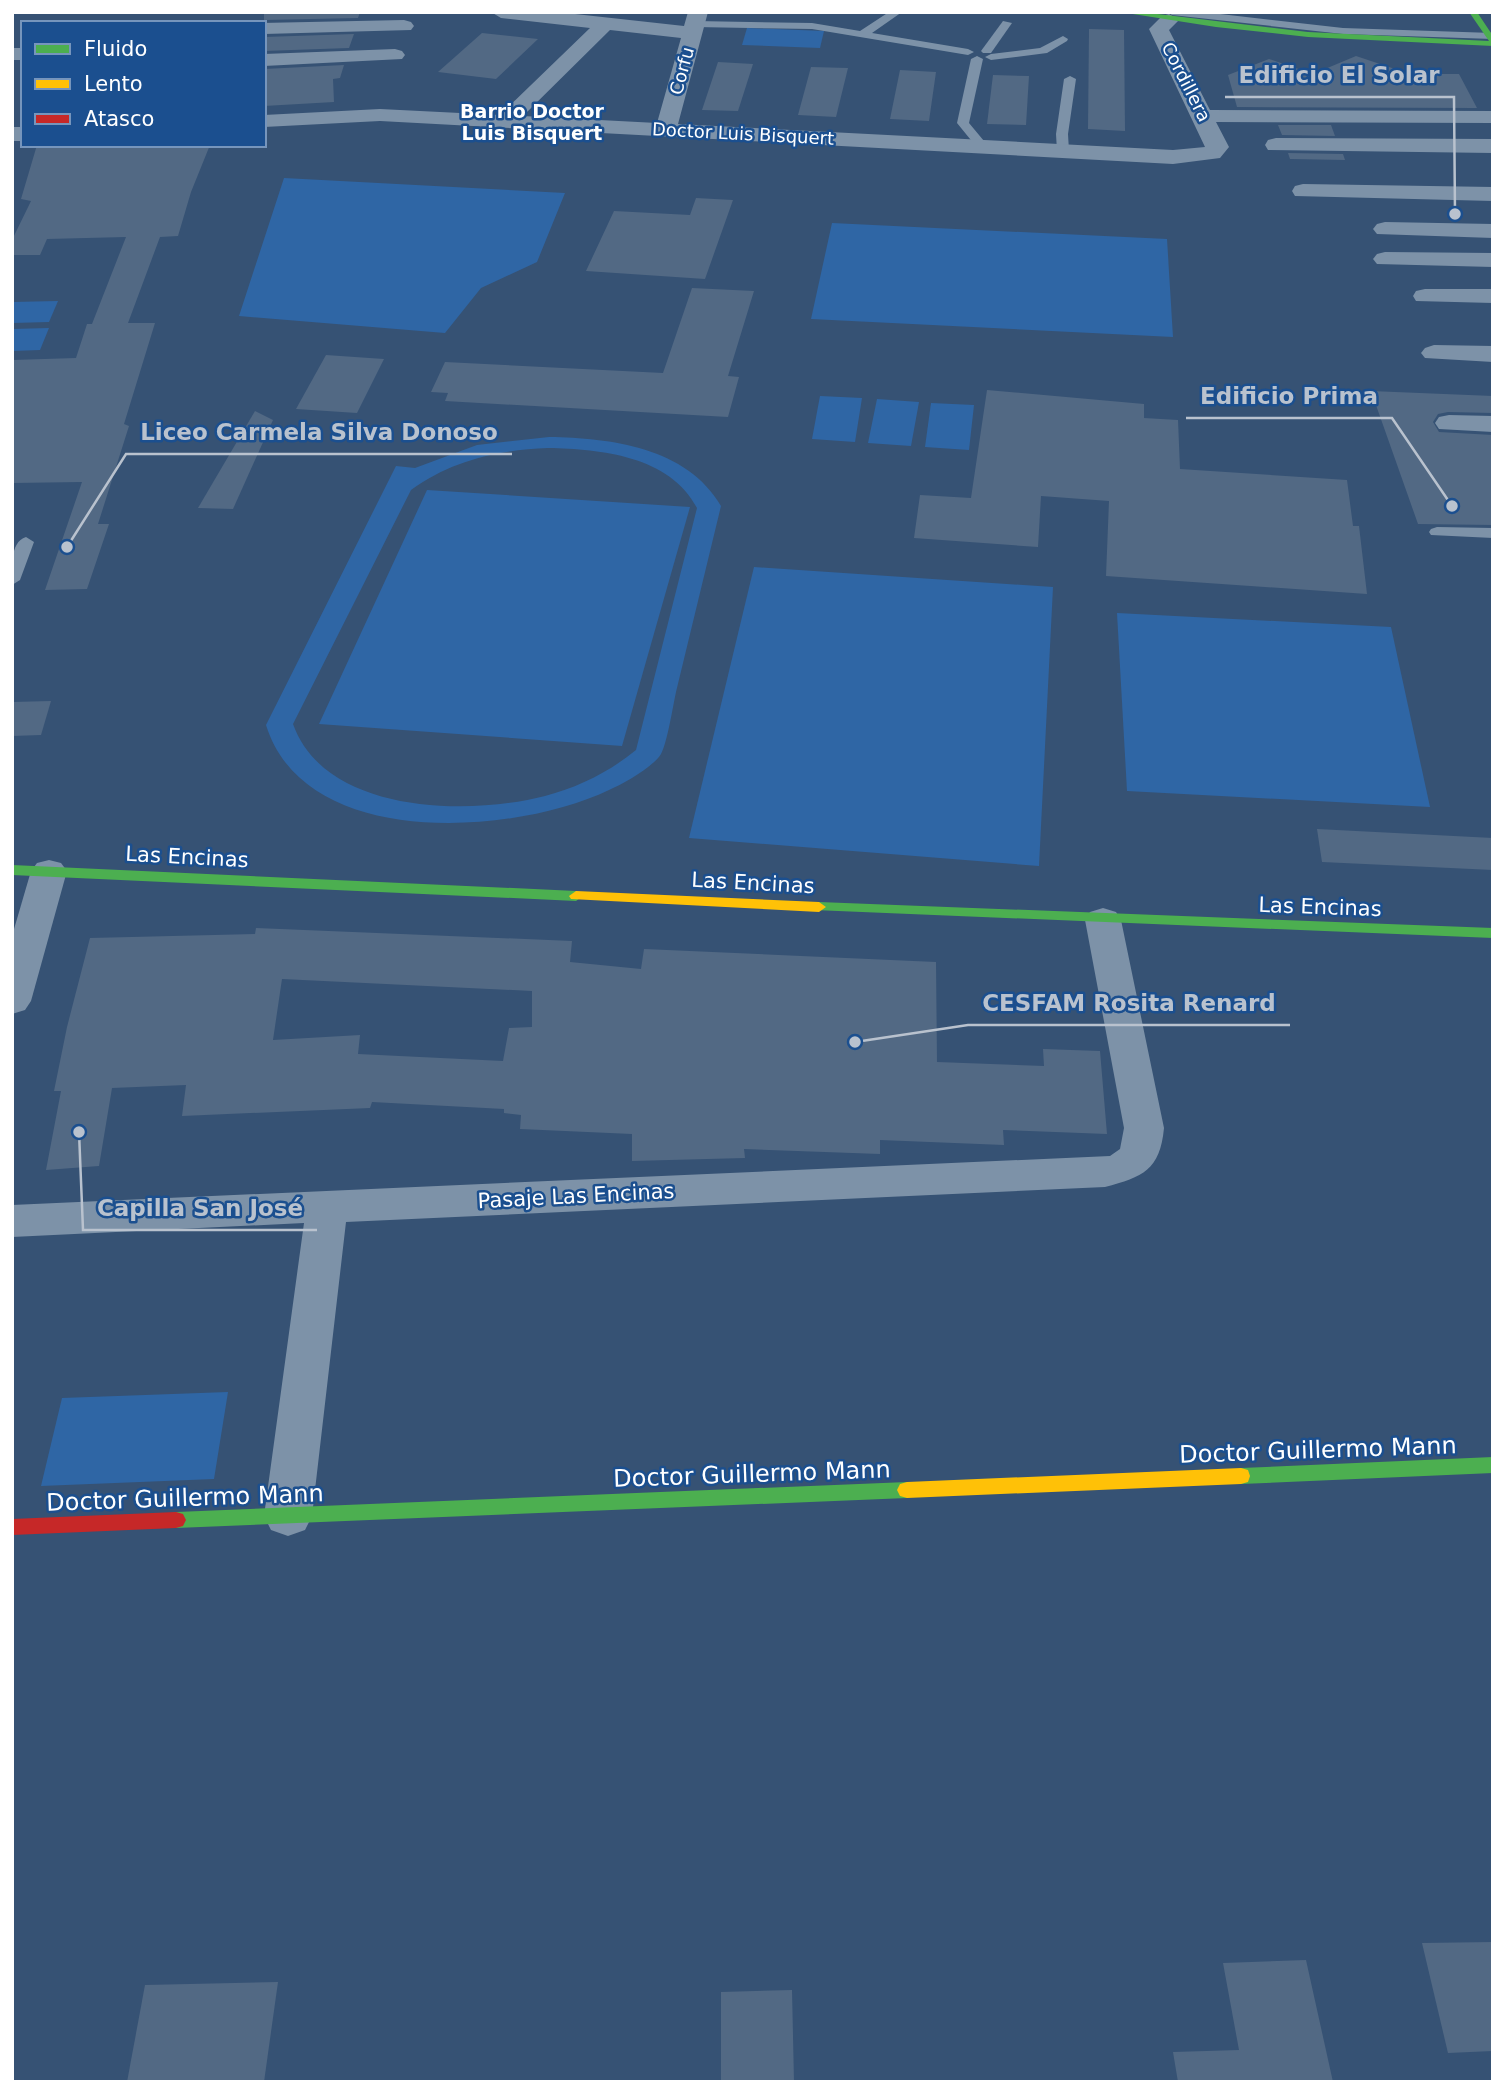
<svg xmlns="http://www.w3.org/2000/svg" width="1505" height="2094" viewBox="0 0 1505 2094" font-family="'DejaVu Sans',sans-serif">
<rect width="100%" height="100%" fill="#365274"/>
<!-- green -->
<g fill="#2f66a5" fill-rule="evenodd">
<path d="M747 28 824 31 820 48 742 45Z"/>
<path d="M284 178 565 193 537 262 481 288 445 333 239 316Z"/>
<path d="M832 223 1167 239 1173 337 811 319Z"/>
<path d="M58 301 49 322 12 323V302Z"/>
<path d="M49 328 40 350 12 351V329Z"/>
<path d="M820 396 862 398 855 442 812 439Z"/>
<path d="M877 399 919 402 911 446 868 443Z"/>
<path d="M931 403 974 405 969 450 925 447Z"/>
<path d="M549 437C610 438 687 447 721 506 706 568 691 630 676 692 673 706 667 744 661 754 653 767 623 784 609 790 515 835 305 851 266 725L396 466 415 468 477 445ZM548 448C601 449 670 456 697 508L636 750C609 772 579 787 545 796 468 816 325 814 293 724L411 490C452 460 499 450 548 448Z"/>
<path d="M427 490 690 507 622 746 319 724Z"/>
<path d="M754 567 1053 587 1039 866 689 838Z"/>
<path d="M1117 613 1391 627 1430 807 1127 791Z"/>
<path d="M228 1392 214 1479 41 1486 62 1398Z"/>
</g>
<!-- building -->
<g fill="#526984" fill-rule="evenodd">
<path d="M264 12H360L358 18 264 20Z"/>
<path d="M1089 29 1124 30 1125 131 1088 129Z"/>
<path d="M482 33 538 39 496 79 438 72Z"/>
<path d="M354 34 349 48 264 51V37Z"/>
<path d="M1356 56 1410 74H1459L1477 108 1237 107 1228 75 1269 59 1313 74Z"/>
<path d="M718 62 753 64 738 111 702 110Z"/>
<path d="M344 65 340 78 333 79 334 102 264 106V69Z"/>
<path d="M811 67 848 68 836 117 798 115Z"/>
<path d="M900 70 936 72 929 121 890 119Z"/>
<path d="M993 75 1029 76 1026 125 987 124Z"/>
<path d="M1278 125H1331L1335 136 1282 135Z"/>
<path d="M37 145H210L191 192 178 236 160 237 128 323H155L124 424 129 426 98 524H109L87 589 45 590 82 482 12 483V360L76 358 87 324H92L126 237 47 239 40 255H12V240L31 201 21 199Z"/>
<path d="M1288 153 1343 154 1345 160 1290 159Z"/>
<path d="M696 198 733 200 705 279 586 271 614 211 690 215Z"/>
<path d="M692 288 754 291 728 376 739 377 728 417 445 401 448 393 431 392 445 362 663 373Z"/>
<path d="M326 355 384 359 357 413 296 409Z"/>
<path d="M987 390 1144 404V418L1178 420 1180 469 1347 480 1353 526H1359L1367 594 1106 576 1109 501 1041 496 1038 547 914 538 920 495 971 498Z"/>
<path d="M1371 391 1493 396V413L1448 412 1438 414 1433 422 1439 432 1493 435V525L1418 524Z"/>
<path d="M255 411 273 420 233 509 198 508Z"/>
<path d="M51 701 41 735 12 736V702Z"/>
<path d="M1317 829 1493 838V870L1322 862Z"/>
<path d="M256 928 572 941 570 962 641 969 644 949 936 962 937 1062 1044 1066 1043 1049 1100 1051 1107 1134 1003 1130 1004 1145 880 1140V1154L744 1149 745 1158 632 1161V1134L520 1129 521 1115 504 1113V1109L372 1102 370 1108 182 1116 186 1085 112 1088 99 1166 46 1170 61 1091H54L67 1027 90 938 255 934ZM282 979 532 991V1027L509 1028 503 1061 358 1054 360 1035 273 1040Z"/>
<path d="M1493 1942V2051L1448 2053 1422 1943Z"/>
<path d="M1306 1960 1333 2082H1178L1173 2052 1239 2050 1223 1963Z"/>
<path d="M278 1982 264 2082H127L145 1985Z"/>
<path d="M792 1990 794 2082H721V1992Z"/>
</g>
<g fill="none" stroke-linecap="round" stroke-linejoin="round">
<!-- lane -->
<g fill="#7d92a8" fill-rule="evenodd">
<path d="M889 12H902L872 33 968 49 974 52 968 55 812 29 695 27 690 24 695 21 812 23 860 31Z"/>
<path d="M1167 12H1203L1343 28 1493 33V39L1343 34 1172 15Z"/>
<path d="M1003 21 1012 23 991 53H983L981 51Z"/>
<path d="M1063 36 1068 39 1067 41 1047 53 991 60 985 57 991 54 1040 48Z"/>
<path d="M977 56 983 59 969 123 989 147 983 151 979 150 957 123 971 59Z"/>
<path d="M1070 76 1076 79 1068 134 1069 151 1063 155 1057 151 1056 134 1064 79Z"/>
<path d="M1437 527 1493 528V538L1431 535 1429 532 1431 529Z"/>
<path d="M26 537 34 542 20 580 12 585C12 571 9 542 26 537Z"/>
</g>
<!-- street -->
<g fill="#7d92a8" fill-rule="evenodd">
<path d="M491 12H557L684 26 688 12H708L678 124 1173 150 1205 147 1149 29 1162 16 1169 14 1179 20 1169 30 1210 110 1493 111V123L1216 122 1229 147 1220 158 1173 164 380 121 264 127V115L380 109 500 115 590 28 501 18ZM610 30 681 38 657 123 523 116Z"/>
<path d="M404 20 411 22 414 26 411 30 264 34V23H261Z"/>
<rect x="12" y="48" width="11" height="12"/>
<path d="M395 49 402 51 405 55 402 59 264 66V54Z"/>
<rect x="12" y="127" width="11" height="14"/>
<path d="M1276 138 1493 139V153L1268 150 1265 145 1268 140Z"/>
<path d="M1303 184 1493 187V201L1295 196 1292 191 1295 186Z"/>
<path d="M1385 222 1493 224V238L1377 234 1373 229 1377 224Z"/>
<path d="M1385 252 1493 253V267L1377 264 1373 259 1377 254Z"/>
<path d="M1425 289H1493V303L1416 301 1413 296 1416 291Z"/>
<path d="M1434 345 1493 346V362L1425 358 1421 353 1425 348Z"/>
<path d="M1449 415 1493 416V432L1439 429 1435 423 1439 417Z"/>
<path d="M49 860 61 863 67 871 31 1001 25 1010 12 1014V936L31 871 37 863Z"/>
<path d="M1103 908 1116 912 1121 920 1164 1128C1160 1170 1143 1177 1105 1187L346 1222 312 1516 305 1530 288 1536 271 1530 264 1516 304 1223 12 1237V1205L1110 1156 1120 1149 1124 1128 1085 920 1090 912Z"/>
</g>
<!-- fast -->
<g fill="#4caf50" fill-rule="evenodd">
<path d="M1120 12H1141L1308 32 1489 41 1469 12H1477L1493 36V46L1308 37 1216 27Z"/>
<path d="M12 865 576 891 583 896 576 901 12 875Z"/>
<path d="M819 902 1493 928V938L814 910 812 907Z"/>
<path d="M1493 1457V1473L1241 1484 1234 1482 1232 1476 1234 1470 1241 1468Z"/>
<path d="M907 1482 914 1484 917 1490 914 1496 907 1498 176 1528 169 1526 166 1520 169 1514 176 1512Z"/>
</g>
<!-- slow -->
<g fill="#ffc107" fill-rule="evenodd">
<path d="M576 891 819 902 826 907 819 912 571 899 569 896Z"/>
<path d="M1241 1468 1248 1470 1250 1476 1248 1482 1241 1484 907 1498 900 1496 897 1490 900 1484 907 1482Z"/>
</g>
<!-- jam -->
<path fill="#c62828" fill-rule="evenodd" d="M176 1512 183 1514 186 1520 183 1526 176 1528 12 1535V1519Z"/>
</g>
<g text-anchor="middle" stroke-width="5" stroke-linejoin="round" paint-order="stroke">
<!-- far-street labels -->
<g font-size="18" fill="#fff" stroke="#1b4f8f">
<text transform="translate(682 71) rotate(-75)" y="6">Corfu</text>
<text transform="translate(1186 82) rotate(63)" y="6">Cordillera</text>
<text transform="translate(743 134) rotate(3)" y="6">Doctor Luis Bisquert</text>
</g>
<!-- far-neighbourhood labels -->
<g font-size="19" font-weight="bold" fill="#fff" stroke="#1b4f8f">
<text x="532" y="118">Barrio Doctor<tspan x="532" dy="22">Luis Bisquert</tspan></text>
</g>
<!-- street labels -->
<g font-size="21" fill="#fff" stroke="#1b4f8f">
<text transform="translate(187 857) rotate(3)" y="7">Las Encinas</text>
<text transform="translate(753 883) rotate(3)" y="7">Las Encinas</text>
<text transform="translate(1320 907) rotate(2)" y="7">Las Encinas</text>
<text transform="translate(576 1196) rotate(-3)" y="7">Pasaje Las Encinas</text>
</g>
<!-- near-street labels -->
<g font-size="24" fill="#fff" stroke="#1b4f8f">
<text transform="translate(1318 1450) rotate(-2)" y="8">Doctor Guillermo Mann</text>
<text transform="translate(752 1474) rotate(-2)" y="8">Doctor Guillermo Mann</text>
<text transform="translate(185 1498) rotate(-2)" y="8">Doctor Guillermo Mann</text>
</g>
</g>
<!-- callouts -->
<path fill="none" stroke="#b9c2ce" stroke-width="2.5" d="M1455 214L1454 97H1225M1452 506L1392 418H1186M67 547L126 454H512M855 1042L968 1025H1290M79 1132L83 1230H317"/>
<g fill="#b9c2ce" stroke="#1b4f8f" stroke-width="2.5">
<circle cx="1455" cy="214" r="7"/>
<circle cx="1452" cy="506" r="7"/>
<circle cx="67" cy="547" r="7"/>
<circle cx="855" cy="1042" r="7"/>
<circle cx="79" cy="1132" r="7"/>
</g>
<g font-size="23" text-anchor="middle" font-weight="bold" fill="#b9c2ce" stroke="#1b4f8f" stroke-width="5" stroke-linejoin="round" paint-order="stroke">
<text x="1339" y="83">Edificio El Solar</text>
<text x="1289" y="404">Edificio Prima</text>
<text x="319" y="440">Liceo Carmela Silva Donoso</text>
<text x="1129" y="1011">CESFAM Rosita Renard</text>
<text x="200" y="1216">Capilla San José</text>
</g>
<!-- border -->
<rect width="1505" height="2094" fill="none" stroke="#ffffff" stroke-width="28"/>
<!-- legend -->
<rect x="21" y="21" width="245" height="126" fill="#1b4f8f" stroke="#7695bc" stroke-width="2"/>
<rect x="35" y="44" width="35" height="10" fill="#4caf50" stroke="#7695bc" stroke-width="2"/>
<text x="84" y="56" font-size="21" fill="#ffffff">Fluido</text>
<rect x="35" y="79" width="35" height="10" fill="#ffc107" stroke="#7695bc" stroke-width="2"/>
<text x="84" y="91" font-size="21" fill="#ffffff">Lento</text>
<rect x="35" y="114" width="35" height="10" fill="#c62828" stroke="#7695bc" stroke-width="2"/>
<text x="84" y="126" font-size="21" fill="#ffffff">Atasco</text>
</svg>
